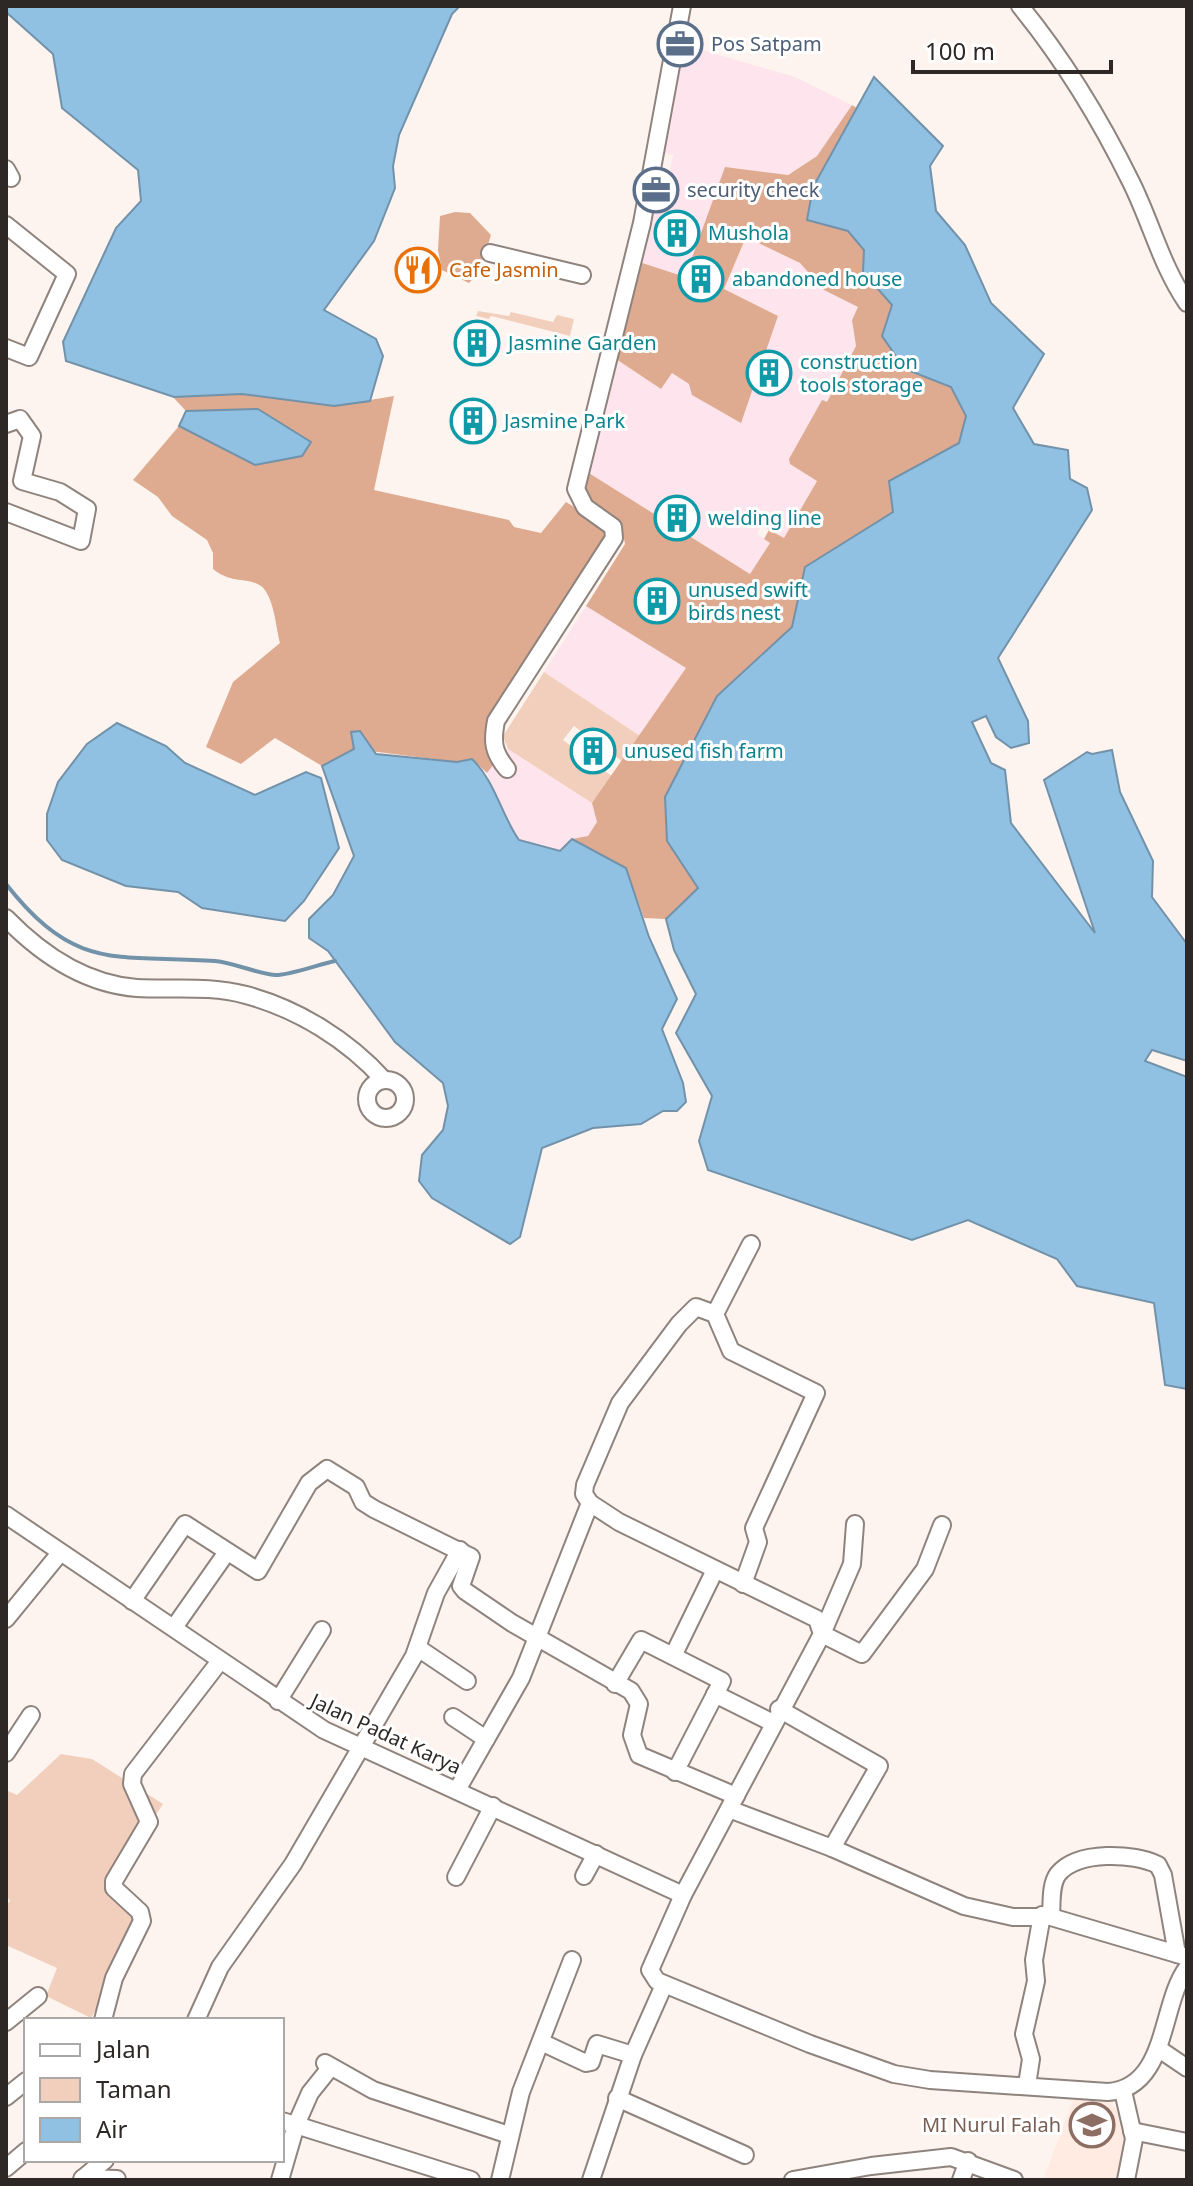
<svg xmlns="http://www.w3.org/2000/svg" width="1193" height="2186" viewBox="0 0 1193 2186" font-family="'Noto Sans',sans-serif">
<rect width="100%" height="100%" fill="#fef4ef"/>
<!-- industrial -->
<g fill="#fee4ec">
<path d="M685 45 795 77 852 105 817 156 706 225 685 278 636 261 652 178 668 180 673 155 657 151Z"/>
<path d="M746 237 800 263 824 290 858 307 852 320 856 346 827 403 822 401 810 424 817 480 784 539 761 526 757 534 770 543 750 574 584 470 613 357 661 389 672 373 689 384 778 316 724 289Z"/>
<path d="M586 606 686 668 640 736 544 672Z"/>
<path d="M508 749 592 803 597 822 588 837 572 839 560 851 519 840 503 816 487 773 499 753Z"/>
</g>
<!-- built -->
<path fill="#ffebe1" d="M1075 2095 1108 2099 1117 2110 1126 2140 1118 2180H1043Z"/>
<!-- green -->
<g fill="#f2cfbc">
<path d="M478 311 509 316 511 312 553 322 557 315 574 319 570 336 491 316 489 319 476 316Z"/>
<path d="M544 672 640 736 623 762 574 726 563 740 613 777 592 803 508 749 503 736Z"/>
<path d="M61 1754 92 1759 163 1804 109 1885 145 1923 91 2018 46 1996 57 1968 6 1945V1906L10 1901 6 1895V1790L17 1795Z"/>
</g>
<!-- forest -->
<g fill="#deab90">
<path d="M852 105 857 108 813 187 864 250 863 272 892 305 905 369 951 387 966 415 959 443 889 481 894 512 805 567 792 627 717 696 667 841 698 888 666 919 644 918 626 868 572 839 588 836 597 822 592 803 686 668 586 606 625 544 621 523 588 500 580 490 584 470 750 574 770 543 764 539 769 530 784 538 817 481 790 464 789 459 822 400 827 402 856 346 852 320 858 307 824 290 800 263 746 237 724 289 778 316 741 423 692 395 689 384 672 373 661 389 613 357 636 261 685 277 725 167 788 175 817 156Z"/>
<path d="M455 212 470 213 491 235 480 271 469 283 442 270 438 250 440 216Z"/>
<path d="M242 394 334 406 394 396 374 490 509 520 514 527 541 533 566 502 608 528 609 537 489 723 486 742 493 765 487 773 472 759 457 762 354 749 322 766 275 738 241 764 206 747 233 682 280 643C276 628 274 596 261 586 248 577 231 584 213 569V553L207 540 172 516 158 497 133 480 179 426 255 465 311 442 258 409 186 411 172 396Z"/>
</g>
<!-- water -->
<g fill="#90c0e2" stroke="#7292aa" stroke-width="2">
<path d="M6 6H460L452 14 399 135 393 166 395 188 374 241 324 310 376 339 383 356 370 401 334 406 242 394 174 397 66 361 63 342 116 228 141 201 138 170 62 108 53 54 6 12Z"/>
<path d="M874 77 943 146 930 166 936 211 965 245 991 303 1044 354 1013 408 1034 444 1068 450 1070 479 1087 488 1092 510 998 658 1028 721 1029 743 1011 748 996 737 986 716 972 722 991 763 1005 770 1011 823 1095 933 1044 780 1087 752 1092 754 1112 750 1120 792 1153 861 1152 897 1187 944V1061L1152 1050 1145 1061 1187 1077V1389L1165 1385 1154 1303 1077 1286 1057 1259 968 1220 912 1240 708 1170 699 1141 712 1096 676 1033 696 994 674 950 666 919 698 888 667 841 665 797 717 696 792 627 805 567 893 512 889 481 959 443 966 416 951 387 905 369 882 336 892 305 863 272 864 250 848 231 807 220 813 187Z"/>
<path d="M258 409 311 442 302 456 255 465 179 426 186 411Z"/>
<path d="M117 723 166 746 185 763 255 795 306 772 321 778 339 848 304 901 285 921 202 908 178 892 126 886 62 860 47 840V814L58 782 87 744Z"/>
<path d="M360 731 376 754 457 762 472 759C495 781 501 814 519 840L560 851 572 839 626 868 649 937 677 999 662 1029 683 1083 686 1102 677 1111H663L641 1124 593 1128 542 1148 520 1237 510 1244 432 1198 419 1181 422 1155 443 1130 448 1106 443 1083 395 1042 328 951 309 938V919L333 895 354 856 322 766 354 749 351 732Z"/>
</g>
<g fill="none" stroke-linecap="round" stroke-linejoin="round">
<!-- stream -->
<path stroke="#7292aa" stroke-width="4" d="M6 884C76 973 116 954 215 961 235 963 255 973 275 975 287 976 320 964 335 961"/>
<!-- minor casing -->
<g stroke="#8e837d" stroke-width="20">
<g id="minor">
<path d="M1020 6C1064 60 1100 119 1131 182 1151 222 1161 265 1187 303"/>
<path d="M6 169 11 178"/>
<path d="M6 225 67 274 29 357 6 348"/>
<path d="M490 253 582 275"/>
<path d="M6 424 20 419 32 436 22 481 60 492 87 509 81 541 6 512"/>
<path d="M507 769C493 752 492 742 496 721L614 538 613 527 585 507 576 489 642 223 682 6"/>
<path d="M6 918C41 954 84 984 137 988 174 990 209 985 246 995 298 1009 348 1040 384 1080"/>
<circle cx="386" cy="1099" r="19"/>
<path d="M715 1314 751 1244"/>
<path d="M590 1503 619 1522 817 1619 822 1634 683 1895 650 1970 657 1981 810 2044 894 2074 930 2080 1108 2092C1168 2088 1160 2004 1187 1968"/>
<path d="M6 1515 324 1730 683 1895"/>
<path d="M855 1524 852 1564 822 1634 862 1654 925 1569 942 1525"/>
<path d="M132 1601 185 1524 258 1571 309 1483 327 1469 356 1487 363 1502 374 1509 471 1557 461 1586 465 1591 512 1623 631 1691 639 1704 632 1735 639 1755 736 1796"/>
<path d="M6 1619 60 1553"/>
<path d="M175 1626 227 1552"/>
<path d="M418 1648 467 1681"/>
<path d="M673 1656 715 1570"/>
<path d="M615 1684 641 1640 722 1681 675 1772"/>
<path d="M715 1694 773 1723"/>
<path d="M278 1701 322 1630"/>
<path d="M779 1709 879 1766 832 1848"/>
<path d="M453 1717 486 1739"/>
<path d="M6 1753 31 1715"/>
<path d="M457 1790 521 1678 590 1503 584 1494 585 1485 620 1403 679 1324 696 1307 715 1314 731 1351 816 1393 754 1528 758 1542 743 1584"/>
<path d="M729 1809 832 1848 964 1906 1013 1917H1051L1187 1957"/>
<path d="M584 1876 596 1854"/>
<path d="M456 1877 493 1806"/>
<path d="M1051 1917C1052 1904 1050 1885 1058 1874 1078 1850 1134 1853 1158 1865L1163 1875 1177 1954"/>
<path d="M103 2020 114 1978 142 1921 140 1912 114 1888V1881L149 1822 132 1784 133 1774 220 1661"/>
<path d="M196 2020 220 1967 293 1864 414 1656 436 1593 460 1550"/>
<path d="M6 2022 38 1996"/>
<path d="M541 2042 586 2063 591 2062 597 2044 633 2055"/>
<path d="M1159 2049 1187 2068"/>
<path d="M325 2063 373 2090 509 2135"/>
<path d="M1027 2085 1031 2059 1024 2034 1036 1981 1034 1960 1042 1915"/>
<path d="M1123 2091 1134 2139 1126 2180"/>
<path d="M6 2097 26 2081"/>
<path d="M617 2098 745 2155"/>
<path d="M282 2121 296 2125 310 2093 330 2068"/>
<path d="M1132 2131 1187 2142"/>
<path d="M6 2168 26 2151"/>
<path d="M83 2178 117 2179"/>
<path d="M82 2179 105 2160"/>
<path d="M280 2180 296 2125 471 2180"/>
<path d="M500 2180 521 2092 572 1960"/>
<path d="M591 2180 633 2055 664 1985"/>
<path d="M793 2180 871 2166 951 2157 1014 2180"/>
<path d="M961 2180 968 2161"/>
</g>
</g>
<!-- minor -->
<use href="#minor" stroke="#fff" stroke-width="16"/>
</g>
<!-- icons -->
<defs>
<g id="office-ring" transform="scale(2.3)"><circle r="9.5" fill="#fff" stroke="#5c6f8a" stroke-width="1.5"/><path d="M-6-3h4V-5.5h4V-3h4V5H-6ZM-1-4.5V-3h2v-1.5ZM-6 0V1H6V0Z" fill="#5c6f8a"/></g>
<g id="building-ring" transform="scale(2.3)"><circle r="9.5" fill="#fff" stroke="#0f9aa8" stroke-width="1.5"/><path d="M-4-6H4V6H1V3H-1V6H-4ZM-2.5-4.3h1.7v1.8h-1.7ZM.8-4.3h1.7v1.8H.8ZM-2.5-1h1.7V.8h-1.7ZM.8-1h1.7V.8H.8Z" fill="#0f9aa8"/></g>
<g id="restaurant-ring" transform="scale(2.3)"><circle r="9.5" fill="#fff" stroke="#e8710a" stroke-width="1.5"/><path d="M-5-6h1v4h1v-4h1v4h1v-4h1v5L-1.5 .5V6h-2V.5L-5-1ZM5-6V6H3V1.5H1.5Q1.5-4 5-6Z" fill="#e8710a"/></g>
<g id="school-ring" transform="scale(2.3)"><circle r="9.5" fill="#fff" stroke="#8d6e63" stroke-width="1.5"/><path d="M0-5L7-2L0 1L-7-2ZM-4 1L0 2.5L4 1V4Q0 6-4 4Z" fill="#8d6e63"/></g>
</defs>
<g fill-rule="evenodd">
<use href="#office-ring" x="680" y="44"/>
<use href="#office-ring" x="656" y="190"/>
<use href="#building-ring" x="677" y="233"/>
<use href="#restaurant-ring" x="418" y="270"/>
<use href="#building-ring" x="701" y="279"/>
<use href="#building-ring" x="477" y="343"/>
<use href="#building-ring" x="769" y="373"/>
<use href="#building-ring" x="473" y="421"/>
<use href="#building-ring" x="677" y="518"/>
<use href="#building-ring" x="657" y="601"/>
<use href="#building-ring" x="593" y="751"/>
<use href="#school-ring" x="1092" y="2125"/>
</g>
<g text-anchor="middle" stroke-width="6" stroke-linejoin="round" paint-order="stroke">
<!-- service labels -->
<g font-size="20" fill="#4e5e75" stroke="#fff" text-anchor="start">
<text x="711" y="51">Pos Satpam</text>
<text x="687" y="197">security check</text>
</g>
<!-- culture labels -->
<g font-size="20" fill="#0d838f" stroke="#fff" text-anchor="start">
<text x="708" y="240">Mushola</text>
<text x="732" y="286">abandoned house</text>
<text x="508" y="350">Jasmine Garden</text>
<text x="800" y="369">construction<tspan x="800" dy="23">tools storage</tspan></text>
<text x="504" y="428">Jasmine Park</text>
<text x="708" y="525">welding line</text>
<text x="688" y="597">unused swift<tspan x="688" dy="23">birds nest</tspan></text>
<text x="624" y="758">unused fish farm</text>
</g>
<!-- food labels -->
<g font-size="20" fill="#c56008" stroke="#fff" text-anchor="start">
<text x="449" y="277">Cafe Jasmin</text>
</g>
<!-- street labels -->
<g font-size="20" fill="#2d2826" stroke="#fff">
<text transform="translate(386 1734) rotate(25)" y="7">Jalan Padat Karya</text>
</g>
<!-- education labels -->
<g font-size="20" fill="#785e54" stroke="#fff" text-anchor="end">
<text x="1061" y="2132">MI Nurul Falah</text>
</g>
</g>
<!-- border -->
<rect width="1193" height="2186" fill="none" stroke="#2d2826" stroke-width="16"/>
<!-- legend -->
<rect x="24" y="2018" width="260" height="144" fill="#ffffff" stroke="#aba9a8" stroke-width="2"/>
<rect x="40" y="2044" width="40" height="12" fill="#ffffff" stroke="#aba9a8" stroke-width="2"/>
<text x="96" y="2058" font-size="24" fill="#2d2826">Jalan</text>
<rect x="40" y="2078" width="40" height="24" fill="#f2cfbc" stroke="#aba9a8" stroke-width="2"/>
<text x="96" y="2098" font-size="24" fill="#2d2826">Taman</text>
<rect x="40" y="2118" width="40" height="24" fill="#90c0e2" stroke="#aba9a8" stroke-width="2"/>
<text x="96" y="2138" font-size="24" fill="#2d2826">Air</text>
<!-- scale -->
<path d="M913 60v12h198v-12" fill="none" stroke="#2d2826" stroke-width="4"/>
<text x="925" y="60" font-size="24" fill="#2d2826" stroke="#ffffff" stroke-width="6" paint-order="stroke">100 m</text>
</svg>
